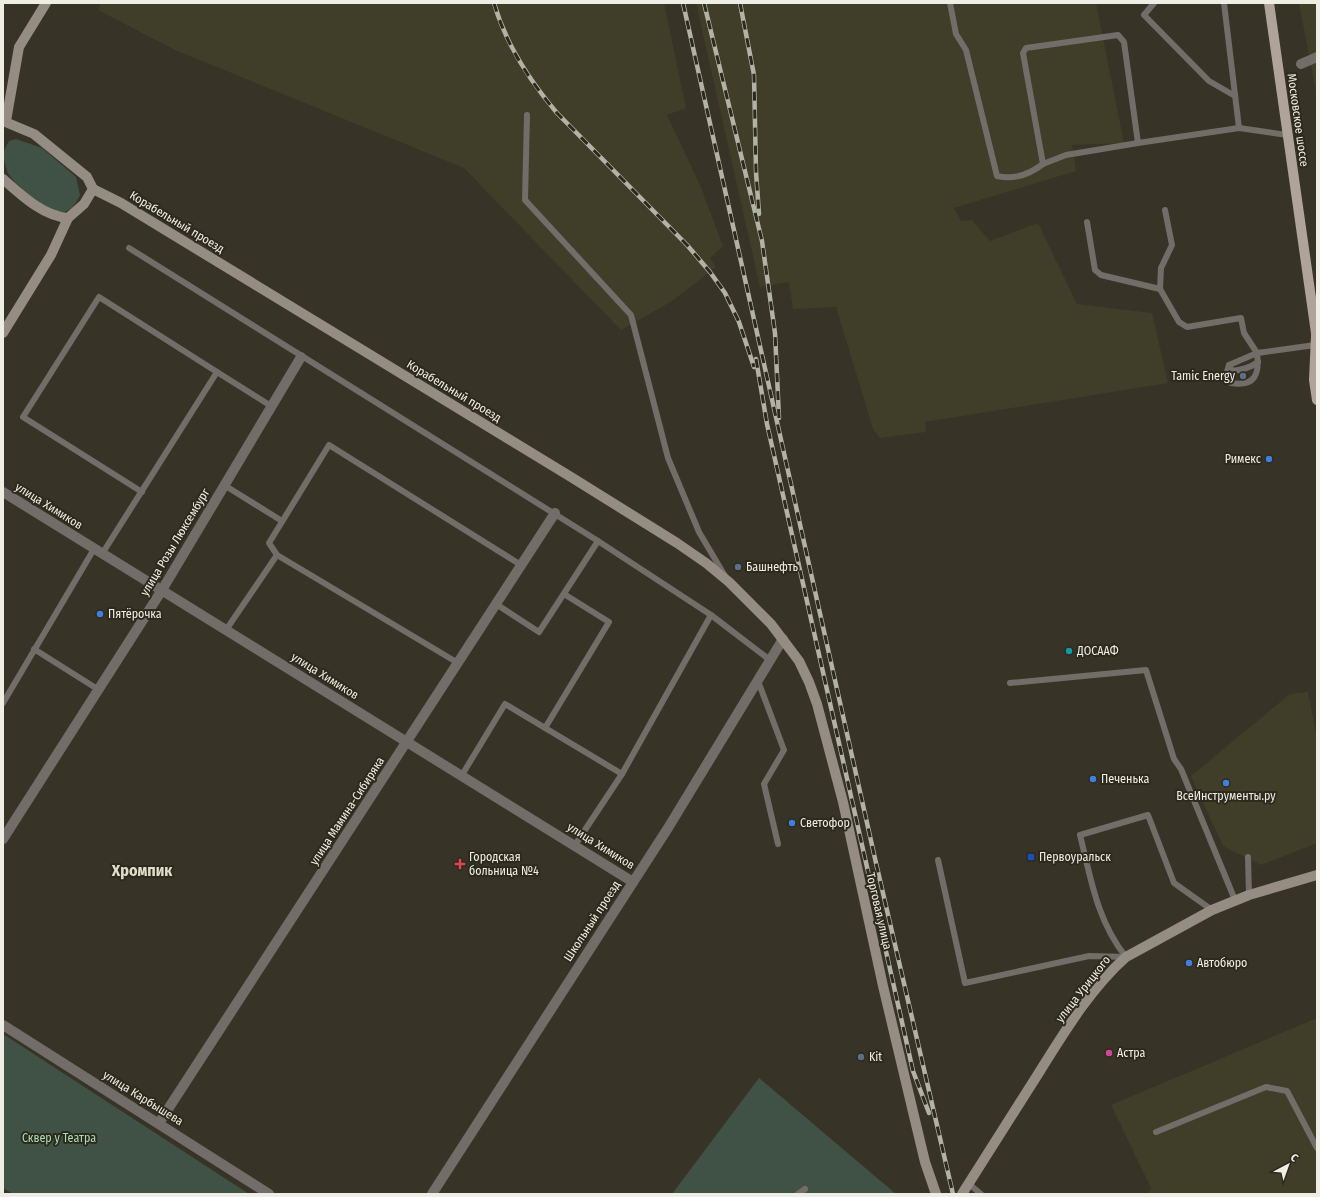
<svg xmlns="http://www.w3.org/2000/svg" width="1320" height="1197" viewBox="0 0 1320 1197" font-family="'Fira Sans Condensed',sans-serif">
<rect width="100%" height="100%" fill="#373427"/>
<!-- built -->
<g fill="#403d29">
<path d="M101 3H664L686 108 667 115 700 185 723 246 710 258 716 267 672 301 621 330 464 168 175 50 98 10Z"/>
<path d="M696 3H1096L1124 143 1072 145 1076 171 954 208 961 221 972 220 990 241 1038 223 1077 304 1152 313 1168 383 925 422 926 432 880 438 873 429 836 307 793 309 789 282 760 287Z"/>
<path d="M1299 3H1317V103L1315 86Z"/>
<path d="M1308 692 1317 739V843L1261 865 1223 846 1191 776 1290 694Z"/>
<path d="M1317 1018V1194H1147L1151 1188 1111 1105Z"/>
</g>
<!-- green -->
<g fill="#405245">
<path d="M16 139 42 148 76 177 80 195C76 203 70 213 60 212 47 212 12 183 7 171 5 165 4 158 3 153L9 141Z"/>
<path d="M3 1034 249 1194H13L3 1188Z"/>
<path d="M759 1078 896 1194H672Z"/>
</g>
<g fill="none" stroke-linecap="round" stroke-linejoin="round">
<!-- lane -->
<g stroke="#726d68" stroke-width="6">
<path d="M950 3 956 34 966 50 997 176C1014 180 1030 174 1043 164L1023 53 1026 48 1118 35 1124 42 1138 143 1239 128 1287 135"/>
<path d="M1154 3 1144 15 1209 81 1235 96"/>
<path d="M1224 3 1239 128"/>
<path d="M527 115 525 200 631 315 668 458 699 532 725 576"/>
<path d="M1043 164 1066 155 1138 143"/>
<path d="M1165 210 1172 245 1161 268 1160 289 1179 322 1187 327 1241 318 1244 333 1257 353 1315 345"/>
<path d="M1087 222 1095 270 1101 275 1160 289"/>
<path d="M129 248 598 541 711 615 770 660"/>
<path d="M1257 353C1260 374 1255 387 1231 383 1226 377 1226 372 1229 365Z"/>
<path d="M1229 365 1232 371C1242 370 1250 368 1258 362"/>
<path d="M217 372 271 406"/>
<path d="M224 485 282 521"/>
<path d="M102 554 217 372 99 297 23 417 142 492"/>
<path d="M496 604 539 632 598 541"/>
<path d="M226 630 277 555"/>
<path d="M34 649 99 690"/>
<path d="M458 663 277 555 269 543 329 445 521 565"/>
<path d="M758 681 784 750 764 784 778 844"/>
<path d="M1010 683 1146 670 1174 759 1181 769 1235 900"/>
<path d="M3 703 94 549"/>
<path d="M545 728 609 622 564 594"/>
<path d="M462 775 505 704 622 774"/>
<path d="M575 845 622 774 711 615"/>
<path d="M1248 857 1249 895"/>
<path d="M938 860 965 983 1089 956 1126 957"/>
<path d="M1126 957C1097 921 1091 879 1080 835L1148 815 1174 883 1212 910"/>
<path d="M1156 1132 1266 1087 1287 1091 1317 1148"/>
<path d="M969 1184 981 1194"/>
<path d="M798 1194 805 1189"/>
</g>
<!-- street -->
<g stroke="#726d68" stroke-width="10">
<path d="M1301 64 1317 57"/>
<path d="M3 492 633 882"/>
<path d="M3 839 162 590 301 357"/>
<path d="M3 1025 269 1194"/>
<path d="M159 1123 555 513"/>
<path d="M432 1194 668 828 783 639"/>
</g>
<!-- secondary -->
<g stroke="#958c84" stroke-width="10">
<path d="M3 121 34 134 87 177 93 189 84 204 68 218C43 216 21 195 3 179"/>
<path d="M6 121 19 47 46 3"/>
<path d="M93 189 121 203 571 477 677 543 706 563 729 582 771 624 799 661 809 682 817 704 843 802 883 986 925 1162 936 1194"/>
<path d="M3 333 51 255 68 218"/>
<path d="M962 1194C988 1153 1014 1112 1040 1071 1065 1031 1091 988 1126 957L1212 910 1249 895 1317 875"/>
</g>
<!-- primary -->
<g stroke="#b0a49a" stroke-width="10">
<path d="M1269 3 1317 340"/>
<path d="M1316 336 1314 380 1317 400"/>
</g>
<!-- rail casing -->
<g stroke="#b3b2a7" stroke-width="4.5">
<g id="rail">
<path d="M494 3C506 45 529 80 557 113L687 245 710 272 725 293 739 322 754 367"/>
<path d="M683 3 876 863 953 1194"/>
<path d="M704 3 762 241 775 333 779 418"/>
<path d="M740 3 754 75 756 172 759 214"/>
<path d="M756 359 767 424 913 1071 929 1113"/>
</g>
</g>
<!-- rail -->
<use href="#rail" stroke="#2d2a1d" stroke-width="3" stroke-dasharray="9" stroke-linecap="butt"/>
</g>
<!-- markers -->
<g fill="#5c6f8a" stroke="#2d2a1d" stroke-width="1.5">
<circle cx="1243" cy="376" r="4"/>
<circle cx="738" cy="567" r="4"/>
<circle cx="861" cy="1057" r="4"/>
</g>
<g fill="#3f7fe0" stroke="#2d2a1d" stroke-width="1.5">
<circle cx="1269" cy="459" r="4"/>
<circle cx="100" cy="614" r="4"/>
<circle cx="1093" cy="779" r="4"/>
<circle cx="1226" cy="783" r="4"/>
<circle cx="792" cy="823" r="4"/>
<circle cx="1189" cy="963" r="4"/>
</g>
<circle fill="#0f9aa8" stroke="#2d2a1d" stroke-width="1.5" cx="1069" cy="651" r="4"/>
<rect fill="#1a4fb4" stroke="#2d2a1d" stroke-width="1.5" x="1027" y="853" width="8" height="8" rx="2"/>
<path fill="#e0444e" stroke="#2d2a1d" stroke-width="1.5" d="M458 858h4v4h4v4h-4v4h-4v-4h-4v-4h4z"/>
<circle fill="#d1479c" stroke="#2d2a1d" stroke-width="1.5" cx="1109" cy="1053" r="4"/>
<g text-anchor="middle" stroke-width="4" stroke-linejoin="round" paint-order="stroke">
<!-- street labels -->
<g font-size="12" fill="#efeee5" stroke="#2d2a1d">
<text transform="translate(1298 120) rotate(82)" y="4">Московское шоссе</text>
<text transform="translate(177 222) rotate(31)" y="4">Корабельный проезд</text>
<text transform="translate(454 391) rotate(31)" y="4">Корабельный проезд</text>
<text transform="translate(49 506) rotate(32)" y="4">улица Химиков</text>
<text transform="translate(175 542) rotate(-59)" y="4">улица Розы Люксембург</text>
<text transform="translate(325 676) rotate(32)" y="4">улица Химиков</text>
<text transform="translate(347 811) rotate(-57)" y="4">улица Мамина-Сибиряка</text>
<text transform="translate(601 846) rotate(32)" y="4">улица Химиков</text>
<text transform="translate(879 911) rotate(77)" y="4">Торговая улица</text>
<text transform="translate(592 921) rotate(-57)" y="4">Школьный проезд</text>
<text transform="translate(1083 989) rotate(-52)" y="4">улица Урицкого</text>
<text transform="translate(143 1098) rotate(32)" y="4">улица Карбышева</text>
</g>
<!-- poi labels -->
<g font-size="12" fill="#efeee5" stroke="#2d2a1d" text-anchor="start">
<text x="1235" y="380" text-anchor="end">Tamic Energy</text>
<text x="1261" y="463" text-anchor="end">Римекс</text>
<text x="746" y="571">Башнефть</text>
<text x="108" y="618">Пятёрочка</text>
<text x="1077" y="655">ДОСААФ</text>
<text x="1101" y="783">Печенька</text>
<text x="1226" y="800" text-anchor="middle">ВсеИнструменты.ру</text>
<text x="800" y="827">Светофор</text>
<text x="469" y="861">Городская<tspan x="469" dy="14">больница №4</tspan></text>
<text x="1039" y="861">Первоуральск</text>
<text x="1197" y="967">Автобюро</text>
<text x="1117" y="1057">Астра</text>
<text x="869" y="1061">Kit</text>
</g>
<!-- park labels -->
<g font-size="12" fill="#a9ddb8" stroke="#2d2a1d">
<text x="59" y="1142">Сквер у Театра</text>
</g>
<!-- district labels -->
<g font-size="16" font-weight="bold" fill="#e0ddcc" stroke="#2d2a1d">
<text x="142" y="876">Хромпик</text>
</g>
</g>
<!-- border -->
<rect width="1320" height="1197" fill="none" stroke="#efeee5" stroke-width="8"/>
<!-- north arrow -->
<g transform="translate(1288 1165) rotate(41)" stroke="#2d2a1d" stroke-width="3" paint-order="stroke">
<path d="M0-3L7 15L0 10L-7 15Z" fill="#efeee5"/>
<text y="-6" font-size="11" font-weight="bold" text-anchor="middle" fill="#efeee5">С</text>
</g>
</svg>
